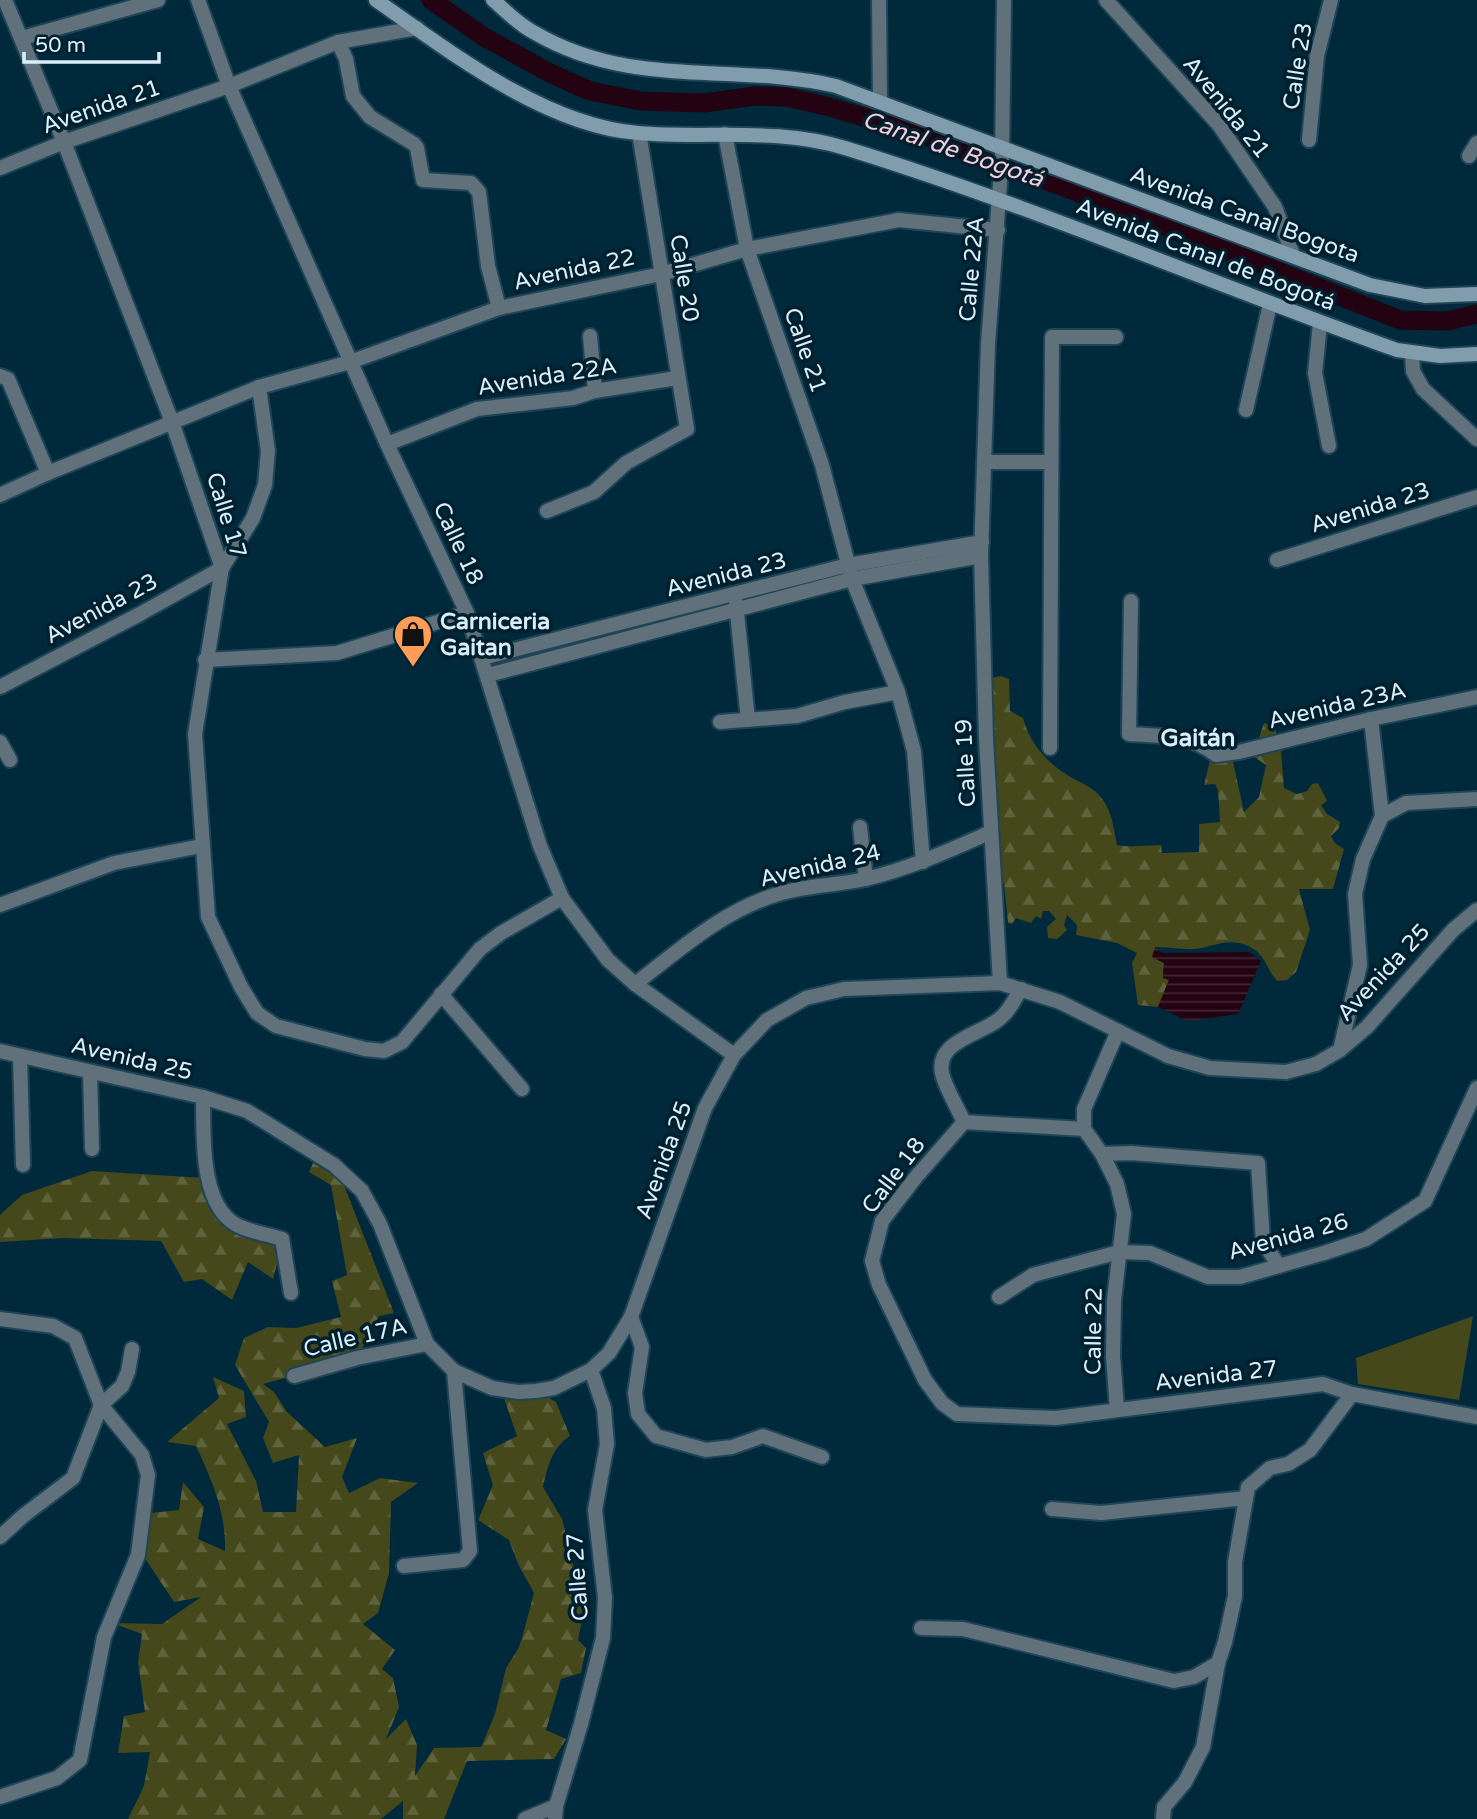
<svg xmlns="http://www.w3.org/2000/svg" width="1477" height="1819" viewBox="0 0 1477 1819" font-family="'Varela Round',sans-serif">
<defs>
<pattern id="forest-firs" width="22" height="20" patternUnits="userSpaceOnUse" patternTransform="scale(1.75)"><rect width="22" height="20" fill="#44481b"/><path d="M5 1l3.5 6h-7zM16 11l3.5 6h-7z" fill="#5e633d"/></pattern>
<pattern id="water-rules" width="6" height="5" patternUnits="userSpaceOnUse" patternTransform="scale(1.75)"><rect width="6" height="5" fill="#230212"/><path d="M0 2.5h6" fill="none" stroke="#422735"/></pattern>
</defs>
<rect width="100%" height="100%" fill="#00293c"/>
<!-- forest -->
<g fill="url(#forest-firs)">
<path d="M1001 676 1009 679 1010 711 1023 718C1030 745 1050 766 1074 779 1083 784 1091 787 1098 794 1112 809 1113 825 1117 845 1132 848 1146 845 1161 845L1162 853 1199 852V824L1220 822 1218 790 1215 784 1204 785 1211 756 1227 755 1233 762 1244 812 1259 797 1266 765 1253 756 1264 723 1276 727V739L1305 742 1281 751 1284 788 1297 794 1307 791 1312 784 1318 783 1327 801 1321 805 1327 814 1340 822 1339 828 1331 836 1335 843 1344 849 1333 889H1299L1310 930 1296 972 1287 980 1277 981C1268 971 1266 958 1255 950 1233 935 1216 946 1195 949 1182 950 1169 947 1156 947L1153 957 1164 963 1163 977 1169 980 1158 1007 1138 1005 1132 963 1137 953 1117 943 1076 935 1077 925 1067 915 1064 925 1067 930 1057 939 1048 938 1047 927 1056 919 1049 911H1043L1041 919 1036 916 1031 923 1016 918 1012 924 1008 923 1004 883H998L1001 846 992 838 1000 826 996 812 993 784 994 727 993 718 984 712 986 684 991 678Z"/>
<path d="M313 1163 342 1180 394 1313 379 1316 360 1353 300 1366 289 1377 263 1384 274 1392 287 1412 325 1447 357 1438 342 1477 349 1493 380 1478 418 1483 391 1502 389 1573 378 1613 363 1624 395 1650 382 1669 393 1678 399 1707 386 1739 406 1719 417 1745 415 1776 434 1748 481 1747 495 1714 506 1668 518 1649 522 1638 534 1593 518 1564 509 1540 478 1520 493 1485 483 1453 517 1436 504 1398 536 1390 556 1402 570 1436C552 1447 547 1468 543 1487L562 1519 584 1610 578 1640 586 1648 581 1673 561 1679 546 1730 566 1739 554 1759 467 1761 444 1819H403V1801L381 1819H128L144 1786 150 1752 118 1753 124 1716 145 1712 138 1662 142 1634 112 1623 162 1624 201 1597 174 1602 144 1557 151 1513 179 1510 183 1482 204 1507 198 1539 225 1551C226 1511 212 1481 196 1446L167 1442 219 1398 213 1377 244 1391 246 1417 227 1424 256 1481 263 1512H296L299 1455 273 1463 263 1438 269 1422 235 1365 244 1338 268 1327 296 1328 341 1317 332 1281 347 1275 331 1185 309 1172Z"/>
<path d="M92 1171 205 1178 223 1224 282 1244 273 1279 248 1262 232 1300 202 1279 184 1282 161 1241 64 1238 0 1242V1215L22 1195Z"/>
</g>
<!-- park -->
<path fill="#44481b" d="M1473 1316 1459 1400 1358 1384 1356 1358Z"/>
<!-- water -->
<path fill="url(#water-rules)" d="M1155 947 1162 953 1249 952 1261 961 1238 1014 1188 1021 1158 1007 1169 980 1163 978 1164 963 1152 957Z"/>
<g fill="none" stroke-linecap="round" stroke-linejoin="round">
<!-- canal -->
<path stroke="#230212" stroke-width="19" d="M431 0 484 37 548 72 590 91 641 101 704 103 755 96 787 97 826 106 924 135 1088 196 1400 320 1447 321 1477 314"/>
<!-- street casing -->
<g stroke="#1f4557" stroke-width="18">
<g id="street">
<path d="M5 0 64 142 172 422 222 568 195 734 208 917 241 987 257 1013 276 1026 365 1049 384 1051 402 1042 480 949 501 933 562 898"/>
<path d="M198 0 229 86 387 444 467 613 540 846 562 898 608 960 635 984 734 1055"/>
<path d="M879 0 880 101"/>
<path d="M1106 0 1219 125 1275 207 1293 255"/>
<path d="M22 38 158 0"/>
<path d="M338 42 346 59 353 96 370 117 414 144 417 148 423 180 471 183 479 192 488 266 499 308"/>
<path d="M725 134 747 249 822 465 852 579 898 692 914 751 923 862"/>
<path d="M1309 140 1317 56 1331 0"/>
<path d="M1469 156 1477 143"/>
<path d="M0 168 64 142 229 86 338 42 417 28"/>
<path d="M1320 323 1315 373 1329 446"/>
<path d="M590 336 595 391"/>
<path d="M1412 353 1413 371 1423 389 1477 439"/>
<path d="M0 376 8 379 48 473"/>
<path d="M1246 410 1270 304"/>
<path d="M387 444 477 409 573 398 595 391 677 378"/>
<path d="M984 462H1051"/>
<path d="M0 495 48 473 259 387 350 362 499 308 661 274 747 249 899 220 998 230"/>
<path d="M547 511 594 492 626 463 687 429 639 133"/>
<path d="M1277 560 1477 497"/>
<path d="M1131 601 1129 734C1160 736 1191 734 1216 755L1239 752 1371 719 1477 697"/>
<path d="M736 603 748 720"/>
<path d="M482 658 848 565 982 542"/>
<path d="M205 660 337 653 467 613"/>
<path d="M488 675 852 579 981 556"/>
<path d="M0 687 140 614 222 568 253 518 265 485 268 451 259 387"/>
<path d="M720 722 797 716 845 702 898 692"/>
<path d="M0 742 10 760"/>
<path d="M1050 748 1052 337H1116"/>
<path d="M1382 816 1406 803 1477 799"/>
<path d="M860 827 866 879"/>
<path d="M0 905 114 863 201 846"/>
<path d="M1000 983 986 739 981 556 988 344 1002 157 1004 0"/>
<path d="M635 984C678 951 721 912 775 895 803 885 835 886 865 879 909 869 950 850 991 832"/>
<path d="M1021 989C1014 1000 1009 1012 998 1020 979 1035 932 1042 943 1077 948 1092 957 1107 964 1122L916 1177 882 1221 872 1261 879 1285 925 1380 942 1403 957 1414 1056 1418 1323 1384 1352 1394 1477 1417"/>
<path d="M441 994 522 1089"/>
<path d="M1340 1050 1360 965 1355 894 1363 859 1382 816 1371 719"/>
<path d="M0 1051 203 1097 247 1111 334 1165 362 1191 380 1224 427 1344 454 1371 492 1388 518 1392 536 1391 554 1388 591 1370 609 1353 631 1317 705 1108 734 1055 767 1020 806 998 844 989 1000 983 1060 1002 1168 1056 1210 1068 1286 1072 1316 1064 1340 1050 1367 1027 1453 930 1477 910"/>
<path d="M20 1056 23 1165"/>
<path d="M90 1072 92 1149"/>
<path d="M203 1097C204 1133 199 1202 235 1224 248 1232 267 1234 282 1239L291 1293"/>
<path d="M964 1122 1084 1129"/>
<path d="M1102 1154 1131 1153 1258 1163 1263 1242 1279 1266"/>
<path d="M999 1297 1033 1275 1119 1252 1150 1253 1208 1277H1240L1324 1253 1366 1239 1425 1201 1477 1088"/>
<path d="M631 1317 642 1347 635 1393 638 1414 656 1436 706 1450 732 1447 763 1436 822 1457"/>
<path d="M0 1319 53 1326 75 1338 101 1405 142 1455 148 1475 138 1555 104 1637 80 1760 57 1778 0 1797"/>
<path d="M294 1376 357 1358 427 1344"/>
<path d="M1117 1410 1113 1356 1114 1300 1124 1214 1117 1184 1102 1154 1084 1129V1109L1118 1031"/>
<path d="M1052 1509 1101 1513 1246 1498"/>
<path d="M0 1537 23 1516 73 1478 101 1405 122 1386 128 1372 132 1349"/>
<path d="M404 1566 463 1560 470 1551 454 1371"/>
<path d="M921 1628 963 1629 1174 1681 1194 1677 1218 1663"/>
<path d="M525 1819 556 1806"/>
<path d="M555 1819 556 1806 581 1724 603 1638 605 1598 595 1510 607 1444 604 1408 591 1370"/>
<path d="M1163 1819 1164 1807 1185 1782 1203 1747 1218 1663 1225 1642 1235 1596V1562L1248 1487 1270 1468 1288 1464 1310 1450 1352 1394"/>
</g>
</g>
<!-- secondary casing -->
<g stroke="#1f4557" stroke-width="18">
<g id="secondary">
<path d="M376 0C450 52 546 126 638 133 707 139 777 127 845 148 1033 206 1213 284 1397 350L1440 356 1477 354"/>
<path d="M493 0C506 11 519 25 535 33 633 90 732 62 836 86L1370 285 1425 296 1477 294"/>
</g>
</g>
<!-- street -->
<use href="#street" stroke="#60717b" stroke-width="14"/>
<!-- secondary -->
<use href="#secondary" stroke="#819dad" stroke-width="14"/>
</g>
<!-- icons -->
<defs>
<g id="shop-pin" transform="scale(2.0125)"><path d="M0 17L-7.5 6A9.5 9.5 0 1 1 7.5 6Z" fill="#fe9c58" stroke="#011f2d"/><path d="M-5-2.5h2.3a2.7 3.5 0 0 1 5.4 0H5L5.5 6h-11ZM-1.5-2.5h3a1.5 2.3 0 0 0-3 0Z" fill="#111"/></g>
</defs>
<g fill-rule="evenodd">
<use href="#shop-pin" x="413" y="634"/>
</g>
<g text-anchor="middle" stroke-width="7" stroke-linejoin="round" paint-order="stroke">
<!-- street labels -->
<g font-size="23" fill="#daeffc" stroke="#011f2d">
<text transform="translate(1297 66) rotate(-81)" y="8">Calle 23</text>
<text transform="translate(101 106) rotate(-19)" y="8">Avenida 21</text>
<text transform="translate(1227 107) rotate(51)" y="8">Avenida 21</text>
<text transform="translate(1245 214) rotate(20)" y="8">Avenida Canal Bogota</text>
<text transform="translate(1206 254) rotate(21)" y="8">Avenida Canal de Bogotá</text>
<text transform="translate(574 269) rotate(-12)" y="8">Avenida 22</text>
<text transform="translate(971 269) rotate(-85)" y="8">Calle 22A</text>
<text transform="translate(685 278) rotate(81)" y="8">Calle 20</text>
<text transform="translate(806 350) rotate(71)" y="8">Calle 21</text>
<text transform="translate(547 376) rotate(-9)" y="8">Avenida 22A</text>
<text transform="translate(1370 507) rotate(-17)" y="8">Avenida 23</text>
<text transform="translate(227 515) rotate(73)" y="8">Calle 17</text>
<text transform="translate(459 543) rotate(65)" y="8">Calle 18</text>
<text transform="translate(726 574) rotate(-14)" y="8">Avenida 23</text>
<text transform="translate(101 608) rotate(-28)" y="8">Avenida 23</text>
<text transform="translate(1337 705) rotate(-13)" y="8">Avenida 23A</text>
<text transform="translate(965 763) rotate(-93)" y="8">Calle 19</text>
<text transform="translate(820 865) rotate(-13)" y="8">Avenida 24</text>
<text transform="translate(1383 972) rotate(-47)" y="8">Avenida 25</text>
<text transform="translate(132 1058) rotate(13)" y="8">Avenida 25</text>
<text transform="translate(663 1160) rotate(-70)" y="8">Avenida 25</text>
<text transform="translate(893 1175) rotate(-53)" y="8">Calle 18</text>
<text transform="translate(1288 1236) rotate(-15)" y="8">Avenida 26</text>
<text transform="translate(1093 1331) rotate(-89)" y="8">Calle 22</text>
<text transform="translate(355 1337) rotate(-13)" y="8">Calle 17A</text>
<text transform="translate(1216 1375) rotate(-7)" y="8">Avenida 27</text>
<text transform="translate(577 1577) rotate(-94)" y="8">Calle 27</text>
</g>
<!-- poi labels -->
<g font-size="23" font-weight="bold" fill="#daeffc" stroke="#011f2d" text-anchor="start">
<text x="440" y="629">Carniceria<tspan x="440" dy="26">Gaitan</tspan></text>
</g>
<!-- water labels -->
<g font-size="24" font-style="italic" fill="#facedf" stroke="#011f2d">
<text transform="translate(953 149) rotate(19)" y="8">Canal de Bogotá</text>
</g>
<!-- neighbourhood labels -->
<g font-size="24" font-weight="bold" fill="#daeffc" stroke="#011f2d">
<text x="1198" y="746">Gaitán</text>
</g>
</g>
<!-- scale -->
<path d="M24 52v10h135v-10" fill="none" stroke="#daeffc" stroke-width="3.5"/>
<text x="35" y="52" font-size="21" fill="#daeffc" stroke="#011f2d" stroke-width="5" paint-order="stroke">50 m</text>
</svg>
